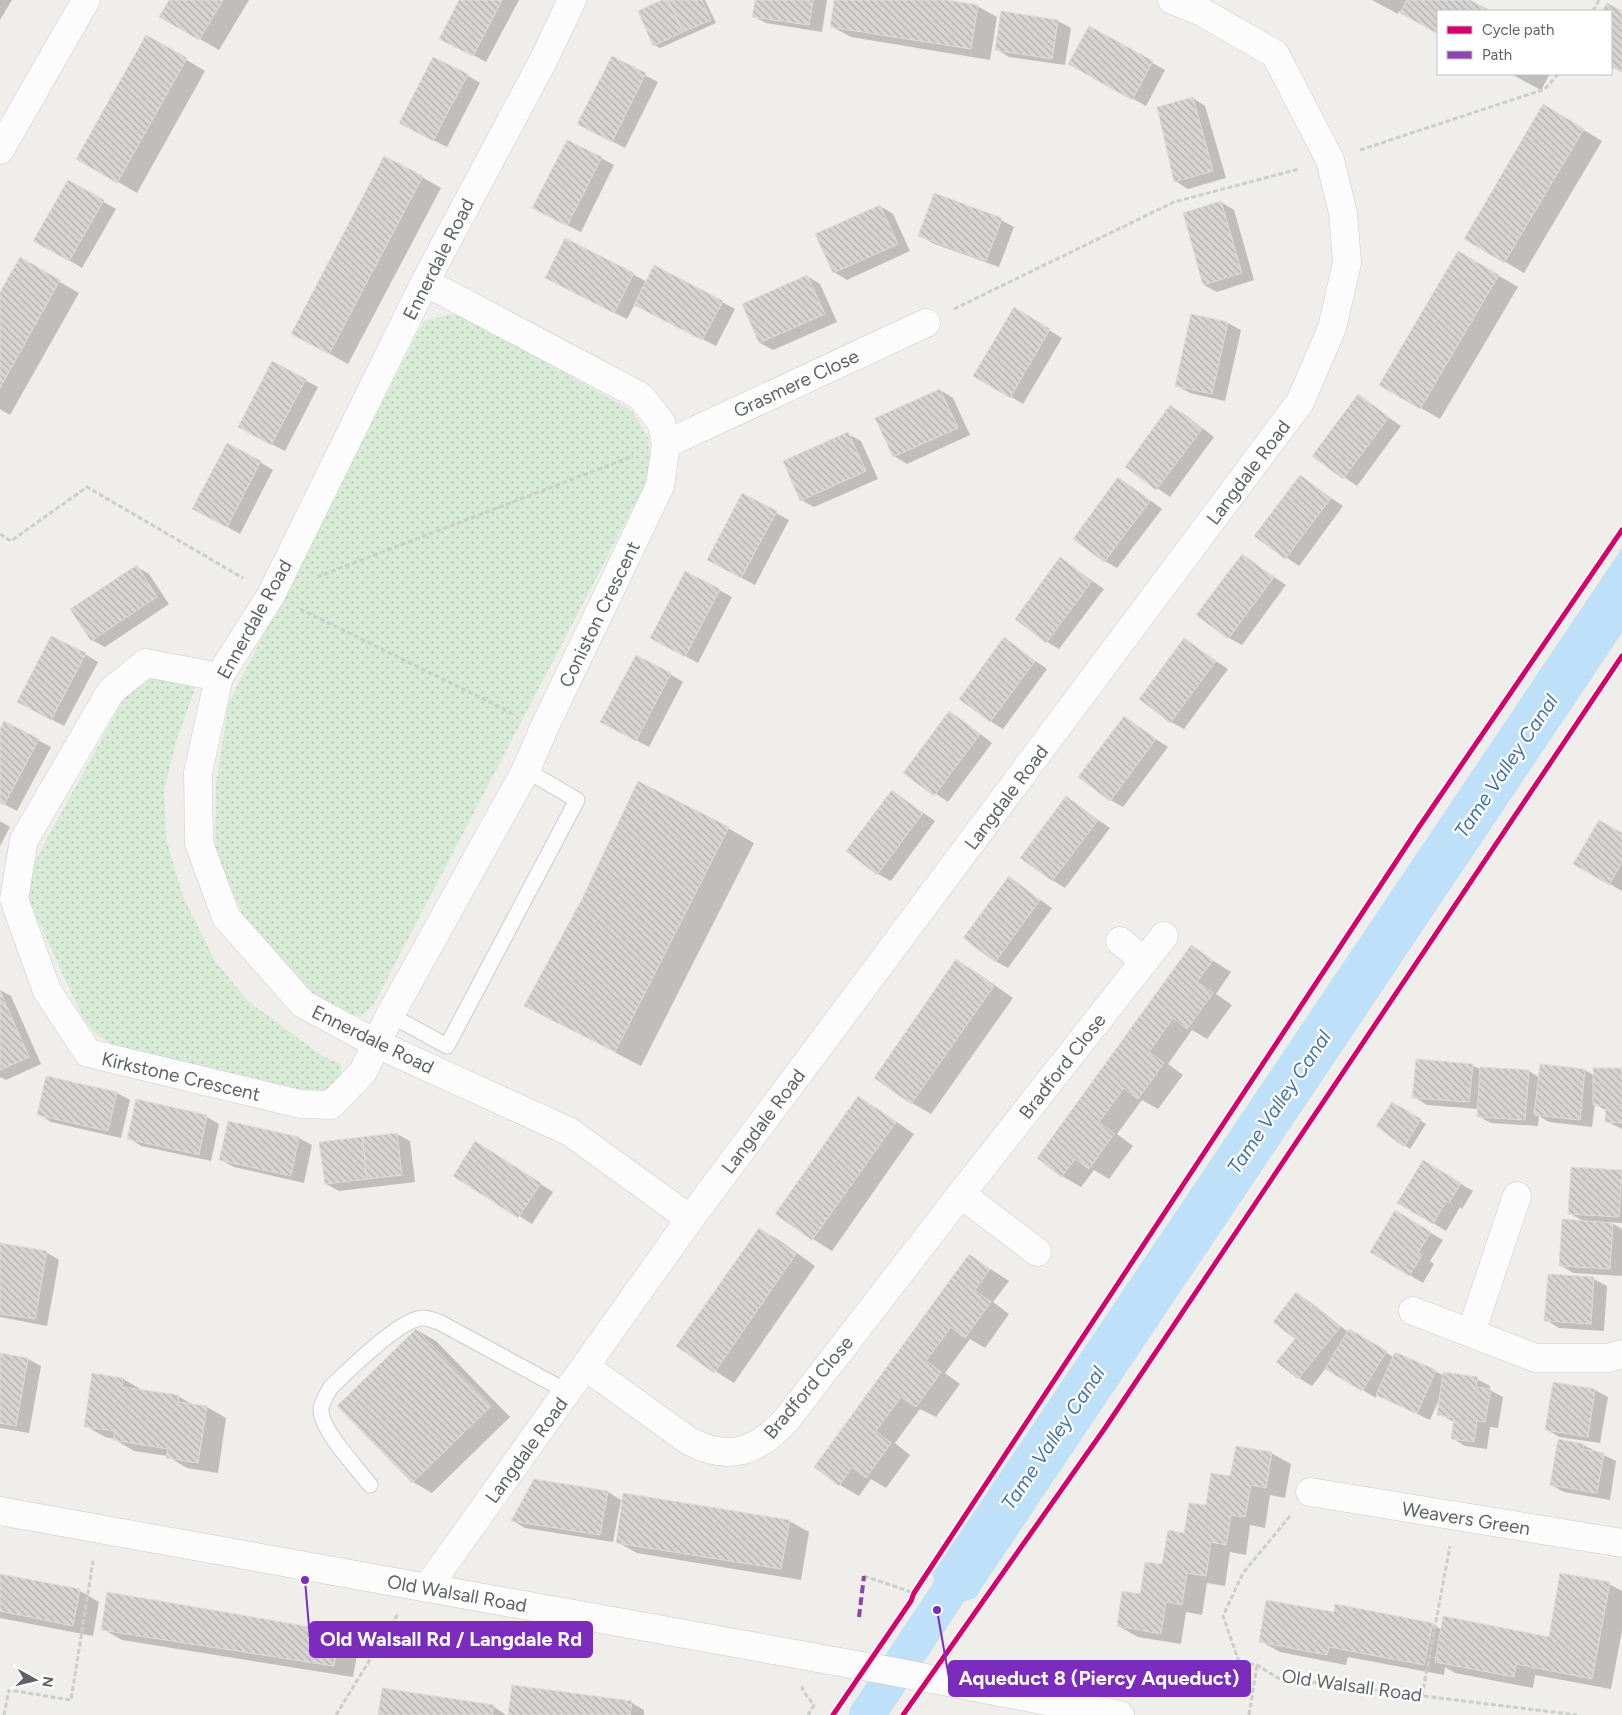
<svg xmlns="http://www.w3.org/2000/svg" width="1622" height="1715" viewBox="0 0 1622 1715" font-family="Figtree,sans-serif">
<defs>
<pattern id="grass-dots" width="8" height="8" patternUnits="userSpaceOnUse" patternTransform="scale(1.25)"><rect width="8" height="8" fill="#d8ebd6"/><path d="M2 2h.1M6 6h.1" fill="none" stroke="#b2c2b1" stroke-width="1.8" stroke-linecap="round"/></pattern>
<pattern id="building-back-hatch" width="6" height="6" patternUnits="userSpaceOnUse" patternTransform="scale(1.25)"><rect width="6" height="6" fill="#d6d5d3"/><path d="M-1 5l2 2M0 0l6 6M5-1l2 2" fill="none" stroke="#b1b0af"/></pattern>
</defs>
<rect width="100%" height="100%" fill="#efeeea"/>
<!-- grass -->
<g fill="url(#grass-dots)">
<path d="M457 313 632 411 649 439 651 473 374 1004 361 1016 347 1013 319 1000 244 918 215 851 216 782 229 702 424 321Z"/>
<path d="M146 675 195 683 194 691 176 742 164 791 167 843 184 899 215 961 248 1001 321 1055 341 1064V1078L330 1091 312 1095 112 1044 95 1033 84 1020 29 901 30 872 44 844 126 695Z"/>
</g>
<!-- water -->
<path fill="#bfe0f9" d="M1622 548V633L975 1598 937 1610 933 1573Z"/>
<!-- shadow -->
<g fill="#0003">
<path d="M0 0H12L0 20Z"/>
<path d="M170 0H249L219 50 160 16Z"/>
<path d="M461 0H519L486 62 454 45Z"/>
<path d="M664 0H705L716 23 660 48 654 45Z"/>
<path d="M756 0H827L822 32 766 23 753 16Z"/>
<path d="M835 0H939L977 6 997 17 990 60 851 37 831 26Z"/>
<path d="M1372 0H1468L1488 11H1438V33L1399 11 1398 14Z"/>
<path d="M1607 5 1622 12V72L1611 66V11H1603Z"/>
<path d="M1058 21 1071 28 1065 65 1009 57 996 49Z"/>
<path d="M1089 27 1165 70 1146 106 1069 63Z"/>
<path d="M147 36 205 71 137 193 77 158Z"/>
<path d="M612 58 658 82 625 148 579 124Z"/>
<path d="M1511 74H1550L1541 90Z"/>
<path d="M467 75 480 83 447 147 413 130Z"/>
<path d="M1193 98 1205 106 1226 178 1188 189 1175 181Z"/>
<path d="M1544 106 1602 141 1524 273 1465 238Z"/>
<path d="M601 158 614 165 581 232 547 215Z"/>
<path d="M422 177 441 188 348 364 312 344Z"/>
<path d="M69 182 116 209 82 268 35 240Z"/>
<path d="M1221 202 1234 210 1254 280 1217 292 1204 285Z"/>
<path d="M880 206 893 214 910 251 847 280 834 272Z"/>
<path d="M1001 220 1014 227 999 267 932 243 920 235Z"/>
<path d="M1459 252 1518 287 1440 419 1381 385Z"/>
<path d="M20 259 79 293 10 415 0 409V295Z"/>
<path d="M633 274 647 282 722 302 735 309 716 346 635 304 627 319 559 285Z"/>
<path d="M807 276 820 284 837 322 773 350 760 343 744 305Z"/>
<path d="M1014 309 1062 338 1023 404 975 375Z"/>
<path d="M1192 315 1228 323 1241 330 1225 401 1190 393 1177 386Z"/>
<path d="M305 380 318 387 285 451 252 434Z"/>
<path d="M940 390 953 398 970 435 907 464 894 456Z"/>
<path d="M1358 396 1401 426 1357 486 1313 456Z"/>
<path d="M1171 407 1184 414 1214 437 1170 497 1127 467Z"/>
<path d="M848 434 861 441 878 479 814 507 801 500Z"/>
<path d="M260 462 273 470 240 534 207 516Z"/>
<path d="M1300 476 1343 506 1299 566 1255 536Z"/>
<path d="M1119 479 1131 486 1162 509 1117 568 1105 561Z"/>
<path d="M742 494 789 520 755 585 721 567Z"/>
<path d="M1242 555 1286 585 1242 645 1229 638Z"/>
<path d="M1061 559 1104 589 1059 649 1047 642Z"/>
<path d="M137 567 149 574 169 604 105 647 92 640Z"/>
<path d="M686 572 732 597 698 663 664 645Z"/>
<path d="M1004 639 1047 669 1003 729 990 721Z"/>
<path d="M1185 640 1228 669 1184 729 1171 722Z"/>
<path d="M85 654 98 662 64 726 31 709Z"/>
<path d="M670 674 683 682 649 747 615 729Z"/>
<path d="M949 712 962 720 992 743 948 802 904 772Z"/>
<path d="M1124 718 1168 747 1123 807 1110 800Z"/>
<path d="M0 732 38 740 51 747 17 811 0 802Z"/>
<path d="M892 791 935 821 891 881 878 874Z"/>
<path d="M1066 798 1110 828 1065 888 1052 880Z"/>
<path d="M0 821 10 827 0 846Z"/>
<path d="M728 828 754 843 641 1066 525 1005Z"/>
<path d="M1622 835V891L1575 864Z"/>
<path d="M1009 878 1052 908 1008 968 995 961Z"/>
<path d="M1192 947 1231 972 1216 994 1232 1005 1207 1039 1192 1030 1168 1064 1183 1075 1158 1109 1142 1100 1117 1134 1133 1146 1109 1179 1094 1170 1081 1187 1062 1176 1038 1158Z"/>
<path d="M957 961 976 972 1013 998 931 1114 912 1103Z"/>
<path d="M0 990 11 996 41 1064 6 1080 0 1077Z"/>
<path d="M1472 1065 1481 1070 1529 1071 1540 1078 1585 1070 1595 1076 1622 1070V1129L1606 1121 1607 1111 1595 1104 1592 1127 1549 1122 1539 1116 1538 1126 1491 1123 1478 1116 1479 1109 1427 1105 1414 1097Z"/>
<path d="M47 1077 117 1093 130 1100 121 1138 51 1122 39 1114Z"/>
<path d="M858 1097 878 1109 914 1134 832 1251 813 1239 777 1214Z"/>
<path d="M1393 1104 1426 1124 1410 1149 1404 1145Z"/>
<path d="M207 1117 219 1124 211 1161 141 1146 129 1138Z"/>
<path d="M397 1134 410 1141 415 1182 339 1191 326 1184Z"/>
<path d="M299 1138 312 1145 304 1183 234 1167 221 1160Z"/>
<path d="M489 1150 553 1192 532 1224 455 1175Z"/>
<path d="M1423 1162 1473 1191 1462 1209 1460 1207 1446 1231 1399 1202Z"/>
<path d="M1572 1168 1622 1172V1223L1610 1222 1622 1229V1276L1573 1273 1560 1265 1585 1222 1569 1213Z"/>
<path d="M1395 1212 1443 1240 1430 1261 1434 1264 1423 1283 1371 1252Z"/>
<path d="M760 1229 779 1240 815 1266 734 1383 715 1371Z"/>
<path d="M0 1249 46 1252 59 1260 47 1326 0 1317Z"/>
<path d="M969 1255 1009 1281 993 1302 1009 1314 985 1348 970 1339 945 1373 960 1384 936 1417 920 1409 895 1443 910 1455 886 1488 871 1479 859 1496 840 1485 816 1467Z"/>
<path d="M1549 1276 1594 1279 1607 1286 1604 1331 1559 1328 1546 1320Z"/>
<path d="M1297 1294 1309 1301 1349 1333 1350 1331 1395 1358 1435 1371 1444 1376 1477 1379 1490 1386V1390L1503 1397 1498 1428 1490 1427 1487 1449 1465 1446 1452 1438 1454 1422 1439 1414 1440 1397 1430 1420 1377 1395 1376 1398 1326 1368 1312 1386 1299 1378 1278 1362 1297 1339Z"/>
<path d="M417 1330 436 1341 510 1417 432 1493 413 1482 339 1406Z"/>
<path d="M0 1354 28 1359 41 1366 29 1433 0 1428Z"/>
<path d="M94 1375 123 1379 142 1390 178 1396 193 1405 207 1407 226 1418 218 1473 187 1468 167 1456 134 1451 114 1439 105 1437 86 1426Z"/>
<path d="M1595 1390 1608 1397 1600 1443 1559 1437 1546 1429Z"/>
<path d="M1583 1445 1616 1461 1610 1500 1564 1492 1551 1485Z"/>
<path d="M1271 1453 1291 1464 1285 1498 1270 1495 1265 1528 1250 1525 1246 1555 1230 1552 1225 1586 1207 1583 1202 1615 1186 1612 1181 1644 1138 1637 1118 1626 1207 1507Z"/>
<path d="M535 1481 608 1492 621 1500 613 1542 525 1528 513 1521Z"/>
<path d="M789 1521 809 1532 801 1580 637 1553 617 1542Z"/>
<path d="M0 1575 80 1591 99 1602 93 1636 0 1618Z"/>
<path d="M1609 1584 1622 1591V1631L1611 1689 1535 1675 1533 1688 1455 1673 1445 1667 1444 1675 1348 1657 1346 1665 1280 1652 1260 1641 1335 1614 1432 1624 1442 1630 1550 1638Z"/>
<path d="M103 1629 340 1633 359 1644 353 1677 122 1640Z"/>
<path d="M632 1703 644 1710V1715H509Z"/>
<path d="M493 1706 506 1715H379Z"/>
</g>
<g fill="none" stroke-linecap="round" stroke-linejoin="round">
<!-- canal -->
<path stroke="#bfe0f9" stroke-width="36" d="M867 1715 964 1569"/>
</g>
<!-- building -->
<g fill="url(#building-back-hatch)" stroke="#deddd9">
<path d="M169 0H223L199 40 159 17Z"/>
<path d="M459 0H502L473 56 439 39Z"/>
<path d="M661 0H668L683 32 653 46 638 11Z"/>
<path d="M668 0H702L711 20 683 32Z"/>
<path d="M755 0H813L809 25 752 17Z"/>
<path d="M834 0H947L978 5 971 49 830 27Z"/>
<path d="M1407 0H1470L1491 11H1438V34L1400 13Z"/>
<path d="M1607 3 1622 11V72L1611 67V11H1602Z"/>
<path d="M1001 11 1058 20 1052 59 995 50Z"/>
<path d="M1089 26 1153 61 1132 100 1068 64Z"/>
<path d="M146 35 187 58 117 183 76 159Z"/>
<path d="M612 56 646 73 612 142 577 124Z"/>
<path d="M433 57 468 74 433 141 399 123Z"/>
<path d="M1193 97 1213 171 1174 182 1157 107Z"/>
<path d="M1543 104 1584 129 1504 263 1464 239Z"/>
<path d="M567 140 602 157 567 226 532 208Z"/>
<path d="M384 156 423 176 329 354 291 334Z"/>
<path d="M68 180 104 200 69 261 33 241Z"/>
<path d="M934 193 1002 218 986 261 918 236Z"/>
<path d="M1221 201 1242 273 1203 285 1183 213Z"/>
<path d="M880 205 898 244 833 273 815 234Z"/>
<path d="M565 238 634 273 614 313 545 278Z"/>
<path d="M1458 251 1499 275 1420 409 1379 385Z"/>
<path d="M20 257 60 280 0 388V292Z"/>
<path d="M654 265 723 301 702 340 634 305Z"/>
<path d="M807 275 825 314 759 343 742 304Z"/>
<path d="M1014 307 1050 329 1010 398 973 376Z"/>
<path d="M1191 314 1228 322 1212 394 1175 386Z"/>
<path d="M272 361 306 379 271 445 238 427Z"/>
<path d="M940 389 958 428 893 457 875 418Z"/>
<path d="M1358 394 1389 417 1343 479 1312 456Z"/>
<path d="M1170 405 1202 429 1156 490 1125 467Z"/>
<path d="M848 432 866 471 800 501 783 461Z"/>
<path d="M227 443 261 461 227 527 192 509Z"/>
<path d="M1300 475 1331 498 1285 559 1254 536Z"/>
<path d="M1118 477 1150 501 1104 562 1073 539Z"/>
<path d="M742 493 777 511 741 578 707 560Z"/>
<path d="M1242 554 1274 577 1228 639 1196 615Z"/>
<path d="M1060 557 1092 581 1046 643 1015 619Z"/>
<path d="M137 565 157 597 91 641 70 609Z"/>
<path d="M685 571 720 589 685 657 650 638Z"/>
<path d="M51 636 86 653 51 720 17 702Z"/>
<path d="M1004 637 1035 661 990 722 959 699Z"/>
<path d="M1184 638 1216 661 1170 723 1139 699Z"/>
<path d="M636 655 671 673 636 741 600 722Z"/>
<path d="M949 711 980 734 934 796 903 773Z"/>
<path d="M1124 716 1156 739 1110 801 1078 777Z"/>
<path d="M4 721 39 739 4 805 0 803V729Z"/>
<path d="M638 781 729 827 615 1052 524 1006 582 899Z"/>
<path d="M892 790 923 813 877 875 846 851Z"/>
<path d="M1066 796 1098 820 1052 881 1020 858Z"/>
<path d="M1599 820 1622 833V862L1609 885 1573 864Z"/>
<path d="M1009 876 1040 900 995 962 963 938Z"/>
<path d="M1191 945 1213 960 1197 982 1213 993 1187 1029 1173 1018 1149 1052 1164 1063 1138 1099 1124 1088 1099 1122 1114 1134 1089 1169 1075 1159 1061 1177 1037 1158Z"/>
<path d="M956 959 994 986 911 1104 874 1078Z"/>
<path d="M0 991 29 1057 0 1070Z"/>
<path d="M1416 1059 1473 1064 1469 1102 1412 1098Z"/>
<path d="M1540 1064 1585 1069 1580 1120 1534 1115Z"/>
<path d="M1480 1067 1529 1070 1525 1120 1477 1117Z"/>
<path d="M1593 1068H1622V1123L1605 1122 1606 1105H1593Z"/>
<path d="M46 1076 117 1092 108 1131 37 1115Z"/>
<path d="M858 1096 896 1122 812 1240 775 1214Z"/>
<path d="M136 1099 207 1115 199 1155 127 1139Z"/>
<path d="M1392 1102 1421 1119 1404 1147 1376 1126Z"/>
<path d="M228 1121 299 1137 291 1176 219 1160Z"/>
<path d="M397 1133 402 1175 367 1179 362 1137Z"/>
<path d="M362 1137 367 1179 325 1184 319 1142Z"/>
<path d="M475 1141 541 1183 518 1218 453 1176Z"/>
<path d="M1423 1160 1461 1183 1449 1203 1446 1201 1433 1224 1397 1203Z"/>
<path d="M1571 1167 1622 1170 1619 1217 1568 1214Z"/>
<path d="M1395 1210 1431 1232 1418 1253 1422 1255 1409 1276 1370 1252Z"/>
<path d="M1562 1219 1613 1223 1610 1269 1559 1266Z"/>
<path d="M759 1228 796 1254 714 1373 676 1346Z"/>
<path d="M0 1243 47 1251 35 1319 0 1314Z"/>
<path d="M969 1254 990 1269 975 1290 991 1302 965 1338 951 1327 926 1361 941 1372 916 1407 901 1397 876 1431 891 1443 866 1478 852 1467 839 1486 814 1467Z"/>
<path d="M1548 1274 1594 1277 1591 1324 1544 1321Z"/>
<path d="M1296 1292 1340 1327 1298 1379 1276 1362 1295 1339 1273 1322Z"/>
<path d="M416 1329 491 1406 412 1483 337 1406Z"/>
<path d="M1349 1329 1387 1351 1362 1391 1325 1369Z"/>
<path d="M1395 1352 1436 1370 1417 1414 1376 1395Z"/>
<path d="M0 1353 28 1358 16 1426 0 1423Z"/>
<path d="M1443 1372 1478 1377 1476 1387 1491 1389 1485 1422 1477 1421 1474 1442 1451 1439 1454 1418 1437 1415Z"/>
<path d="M92 1373 123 1378 122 1387 179 1395 178 1402 207 1406 198 1463 166 1458 168 1449 113 1440 115 1431 84 1427Z"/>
<path d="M1553 1382 1595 1389 1588 1437 1545 1430Z"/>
<path d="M1558 1439 1584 1444 1583 1449 1604 1453 1597 1493 1550 1485Z"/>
<path d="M1236 1446 1272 1452 1266 1488 1251 1485 1245 1517 1231 1515 1226 1545 1211 1542 1206 1576 1187 1573 1182 1605 1166 1602 1161 1634 1117 1626 1122 1591 1140 1594 1145 1562 1162 1564 1168 1530 1184 1533 1189 1503 1206 1505 1211 1473 1230 1476Z"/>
<path d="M534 1479 608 1491 600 1535 511 1521Z"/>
<path d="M623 1493 790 1520 781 1569 616 1543Z"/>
<path d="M1560 1573 1610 1582 1592 1679 1516 1664 1514 1677 1435 1662 1443 1616 1549 1637Z"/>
<path d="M0 1574 80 1589 73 1626 0 1611Z"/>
<path d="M107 1592 340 1632 334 1666 101 1630Z"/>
<path d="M1266 1600 1334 1612 1335 1604 1433 1623 1424 1665 1329 1647 1327 1655 1259 1642Z"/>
<path d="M512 1685 632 1701 630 1715H508Z"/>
<path d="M382 1688 494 1705 492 1715H378Z"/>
</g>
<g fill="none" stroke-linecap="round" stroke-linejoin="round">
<!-- lane casing -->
<g stroke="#cbcccc" stroke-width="17">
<g id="lane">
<path d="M390 1015 447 1046 577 800 526 770"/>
<path d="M370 1485C357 1468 320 1429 321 1409 322 1401 327 1394 331 1387 348 1371 401 1317 424 1318 429 1318 434 1321 439 1322L568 1392"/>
</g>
</g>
<!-- street casing -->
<g stroke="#cbcccc" stroke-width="29">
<g id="street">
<path d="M572 0 544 59 425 282 271 595 219 677 198 773 199 843 226 917 303 1004 375 1043 570 1132 690 1219"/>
<path d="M666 444 926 323"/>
<path d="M219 677 146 663 111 691 24 840 14 899 47 991 88 1053 300 1104 331 1105 363 1072 390 1015 526 770 544 728 660 486 666 444 661 422 640 396 425 282"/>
<path d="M1120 941 1144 961"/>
<path d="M961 1194 1037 1252"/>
<path d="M1413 1311 1536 1358H1608L1622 1354"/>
<path d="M1471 1333 1517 1196"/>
<path d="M586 1367 689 1441C730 1462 757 1452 787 1419L961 1194 1164 936"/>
<path d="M1310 1492 1622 1543"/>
<path d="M427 1588 690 1219 1300 402 1332 328 1347 263 1343 213 1330 160 1275 54 1202 12 1172 0"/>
</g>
</g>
<!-- secondary casing -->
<g stroke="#cacacb" stroke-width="29">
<g id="secondary">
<path d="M0 150 86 0"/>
<path d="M0 1511 890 1671 1120 1715"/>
</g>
</g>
<!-- path -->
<g stroke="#cacfcc" stroke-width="3" stroke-dasharray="5 2.5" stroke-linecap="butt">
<path d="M1593 11 1599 0"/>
<path d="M1360 150 1545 89 1558 74"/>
<path d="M954 309 1174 202 1299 169"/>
<path d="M0 534 11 541 87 487 243 578"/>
<path d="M317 577 633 456"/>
<path d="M300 609 516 715"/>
<path d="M1290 1516 1243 1573 1223 1616 1239 1662 1257 1665 1278 1678 1577 1715"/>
<path d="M864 1576 914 1593"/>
<path d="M802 1686 803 1691 814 1705 808 1715"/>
<path d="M1422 1696 1450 1546"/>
<path d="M4 1715 9 1690 71 1700 93 1561"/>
<path d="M336 1715 398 1614"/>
<path d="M1249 1715 1257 1665"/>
</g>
<!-- lane -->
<use href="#lane" stroke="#fdfcfc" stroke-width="15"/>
<!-- street -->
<use href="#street" stroke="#fdfcfc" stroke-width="28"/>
<!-- secondary -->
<use href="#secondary" stroke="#fdfcfc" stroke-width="28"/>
<!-- quiet -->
<path stroke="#8e44ad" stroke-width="4" stroke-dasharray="8 4" stroke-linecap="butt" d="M859 1617 864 1576"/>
<!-- cycleway casing -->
<g stroke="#fff" stroke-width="8">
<g id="cycleway">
<path d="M833 1715 911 1601 914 1593 1419 827 1622 530"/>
<path d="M903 1715 1105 1428 1622 656"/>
</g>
</g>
<!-- cycleway -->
<use href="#cycleway" stroke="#d6006c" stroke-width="5"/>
</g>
<g text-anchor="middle" stroke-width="4.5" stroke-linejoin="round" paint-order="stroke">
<!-- street labels -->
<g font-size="19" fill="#5f6368" stroke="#fff">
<text transform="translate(438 259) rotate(-63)" y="7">Ennerdale Road</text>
<text transform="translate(796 383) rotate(-25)" y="7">Grasmere Close</text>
<text transform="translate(1248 472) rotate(-53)" y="7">Langdale Road</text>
<text transform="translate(599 614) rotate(-64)" y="7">Coniston Crescent</text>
<text transform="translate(254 619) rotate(-61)" y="7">Ennerdale Road</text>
<text transform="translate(1006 797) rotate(-53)" y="7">Langdale Road</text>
<text transform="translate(373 1039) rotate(26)" y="7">Ennerdale Road</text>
<text transform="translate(1062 1066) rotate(-52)" y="7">Bradford Close</text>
<text transform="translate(181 1076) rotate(13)" y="7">Kirkstone Crescent</text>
<text transform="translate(763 1121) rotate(-53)" y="7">Langdale Road</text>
<text transform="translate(808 1387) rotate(-50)" y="7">Bradford Close</text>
<text transform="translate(526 1450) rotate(-54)" y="7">Langdale Road</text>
<text transform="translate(1466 1518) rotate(9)" y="7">Weavers Green</text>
<text transform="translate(457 1593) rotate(10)" y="7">Old Walsall Road</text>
<text transform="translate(1352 1685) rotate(8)" y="7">Old Walsall Road</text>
</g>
<!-- water labels -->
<g font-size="20" font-style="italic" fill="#4174aa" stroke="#fff">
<text transform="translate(1506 766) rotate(-56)" y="7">Tame Valley Canal</text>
<text transform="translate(1279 1102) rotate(-56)" y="7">Tame Valley Canal</text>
<text transform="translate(1053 1438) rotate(-56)" y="7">Tame Valley Canal</text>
</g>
</g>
<!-- callouts -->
<path fill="none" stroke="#7b2cbf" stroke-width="2" d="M305 1580L310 1639M937 1610L949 1678"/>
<g fill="#7b2cbf" stroke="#fff" stroke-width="2">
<circle cx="305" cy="1580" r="5"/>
<circle cx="937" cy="1610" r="5"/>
</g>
<g fill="#7b2cbf" stroke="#7b2cbf" stroke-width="2">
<rect x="310" y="1622" width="282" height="35" rx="5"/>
<rect x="949" y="1661" width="301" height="35" rx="5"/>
</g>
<g font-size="20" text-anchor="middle" font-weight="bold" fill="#fff">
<text x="451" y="1646">Old Walsall Rd / Langdale Rd</text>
<text x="1099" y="1685">Aqueduct 8 (Piercy Aqueduct)</text>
</g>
<!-- legend -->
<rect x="1437" y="10" width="175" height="65" fill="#ffffff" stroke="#bfc1c3"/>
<rect x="1447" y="26" width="25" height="8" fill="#d6006c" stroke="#bfc1c3"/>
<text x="1482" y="35" font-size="15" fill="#5f6368">Cycle path</text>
<rect x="1447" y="51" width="25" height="8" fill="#8e44ad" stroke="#bfc1c3"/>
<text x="1482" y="60" font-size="15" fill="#5f6368">Path</text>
<!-- north arrow -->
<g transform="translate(35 1680) rotate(98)" stroke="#ffffff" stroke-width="4" paint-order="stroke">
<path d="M0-4L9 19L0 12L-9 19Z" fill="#5f6368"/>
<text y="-8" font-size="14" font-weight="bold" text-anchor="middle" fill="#5f6368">N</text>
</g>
</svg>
